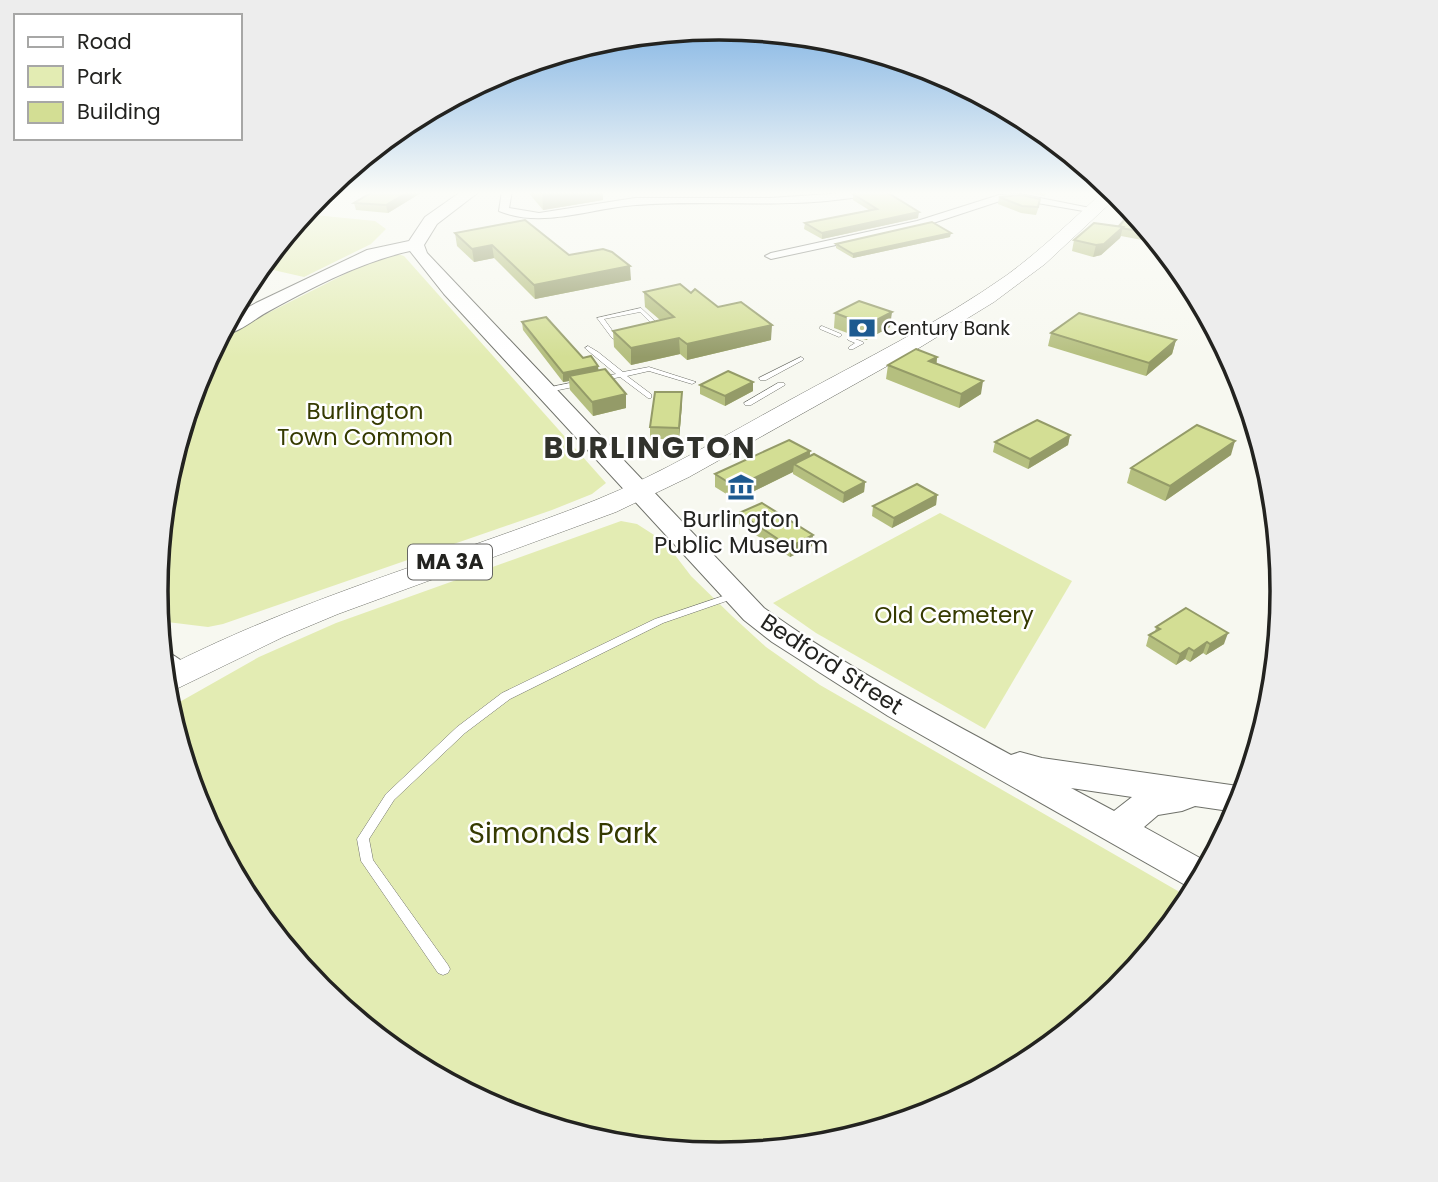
<svg xmlns="http://www.w3.org/2000/svg" width="1438" height="1182" viewBox="0 0 1438 1182" font-family="Poppins,sans-serif">
<rect width="100%" height="100%" fill="#f7f8f0"/>
<!-- green -->
<g fill="#e3ecb3">
<path d="M304 214 375 221 386 229 371 244 304 277 260 267Z"/>
<path d="M395 253 404 256 606 483 592 494 552 510 223 624 208 627 159 621 156 591 167 481 199 375 211 353 235 332 264 315 363 265Z"/>
<path d="M940 513 1072 581 985 729 816 633 773 603Z"/>
<path d="M621 521 637 524 665 542 691 576 732 616 766 647 820 685 1190 898 1187 904 1117 989 1031 1059 934 1111 828 1143 719 1154 609 1143 503 1111 406 1059 321 989 251 903 199 806 169 708 259 657 336 623Z"/>
</g>
<g fill="none" stroke-linecap="round" stroke-linejoin="round">
<!-- lane casing -->
<g stroke="#6f716a" stroke-width="1">
<g id="lane">
<path d="M641 308 661 327V329H657L640 312 604 319 617 337 614 339 612 338 597 318Z"/>
<path d="M822 326 841 334 842 335 839 337 820 329V327Z"/>
<path d="M850 337 863 342 864 343 853 349H849V347L855 343 848 340V338Z"/>
<path d="M588 346 598 352 623 372 649 367 696 382 692 384 649 371 627 376 651 394V398H648L620 377 595 382V378L616 374 586 349 585 348Z"/>
<path d="M801 357 804 359 803 360 766 380H760L759 378Z"/>
<path d="M580 381 584 383 583 385 544 393 540 391 541 389Z"/>
<path d="M778 383H784L785 385 751 405H745L744 403Z"/>
<path d="M735 592 738 593 740 595 738 597 663 623 510 699 465 733 394 800 369 839 373 860 448 965 450 969 448 973 443 975 438 973 361 861 357 839 386 794 457 727 502 693 655 619Z"/>
</g>
</g>
<!-- street casing -->
<g stroke="#6f716a" stroke-width="2">
<g id="street">
<path d="M502 191H512L509 208 539 213 635 198H770L874 191C862 198 842 199 827 201 763 207 699 200 636 205 590 208 543 229 499 211Z"/>
<path d="M1020 194 1100 210 1095 213 1020 200 1000 201 924 226 771 259 765 256 771 253 917 221 999 195Z"/>
<path d="M162 651C173 653 186 663 193 673L189 678H175L164 669Z"/>
</g>
</g>
<!-- secondary casing -->
<g stroke="#6f716a" stroke-width="2">
<path id="secondary" d="M462 191H480L437 224 424 245 427 253 764 608C841 664 927 709 1011 755L1020 752 1042 758 1245 787 1236 812 1195 806 1182 811 1158 815 1144 827 1209 863 1194 890 888 716 772 642 744 620 444 294 410 251C361 262 313 287 269 311 254 319 237 335 220 335L229 318 256 303 367 250 409 241 425 217ZM1071 788 1132 797 1114 811Z"/>
</g>
<!-- primary casing -->
<g stroke="#6f716a" stroke-width="1">
<path id="primary" d="M1104 191H1115L1119 195 1045 264 994 302 914 351 689 477 616 512 338 614 283 637 166 694 164 668C302 597 451 557 596 500 663 473 726 435 790 400 863 360 939 323 1007 275 1041 250 1072 220 1104 191Z"/>
</g>
<!-- lane -->
<use href="#lane" fill="#fff" fill-rule="evenodd"/>
<!-- street -->
<use href="#street" fill="#fff" fill-rule="evenodd"/>
<!-- secondary -->
<use href="#secondary" fill="#fff" fill-rule="evenodd"/>
<!-- primary -->
<use href="#primary" fill="#fff" fill-rule="evenodd"/>
</g>
<!-- wall -->
<g fill="#b5bf7f">
<path d="M374 191H424L388 213 356 210 354 203Z"/>
<path d="M527 191H603V200L543 210Z"/>
<path d="M1021 191H1050L1044 196Z"/>
<path d="M853 194 918 218 822 239 804 229 805 223 869 210 853 200Z"/>
<path d="M999 197 1039 206 1036 215 1021 213 998 204Z"/>
<path d="M1132 211 1158 243 1121 236 1120 238 1101 255 1093 257 1072 251 1074 240 1119 226Z"/>
<path d="M455 233 631 280 535 299 494 258 474 262 457 246Z"/>
<path d="M950 237 853 258 836 248V244Z"/>
<path d="M644 292 718 307 771 340 687 360 680 354 631 365 614 347 613 331 660 320 645 307Z"/>
<path d="M835 313 890 327 866 340 834 328Z"/>
<path d="M522 322 583 358 599 370 626 408 593 416 570 390 569 381 563 382 523 330Z"/>
<path d="M1051 333 1176 340 1172 354 1146 376 1048 346Z"/>
<path d="M937 357 936 364 981 394 959 408 886 379 888 365Z"/>
<path d="M753 382V391L725 406 700 394V385Z"/>
<path d="M682 392V404L679 439H650V427Z"/>
<path d="M1070 435 1068 445 1028 469 993 452 995 442Z"/>
<path d="M810 451V456L865 482 864 492 843 503 793 474V472L736 500 715 487V474Z"/>
<path d="M1231 455 1165 501 1127 483 1131 468Z"/>
<path d="M937 495 936 505 892 528 872 516 873 506Z"/>
<path d="M739 513 812 546 790 557 739 524Z"/>
<path d="M1280 592H1282L1278 636 1273 635 1276 603Z"/>
<path d="M1156 627 1224 644 1206 655 1203 653 1190 662 1185 659 1176 665 1146 646 1149 635 1155 632Z"/>
</g>
<!-- shaded-wall -->
<g fill="#949b68">
<path d="M410 191H424L388 213 386 205Z"/>
<path d="M548 191H603V200L543 210 542 192Z"/>
<path d="M919 212 918 218 822 239V233Z"/>
<path d="M1123 227 1120 238 1101 255 1093 257 1096 245Z"/>
<path d="M951 233 950 237 853 258V254Z"/>
<path d="M492 245 494 258 474 262 472 249Z"/>
<path d="M267 259 270 270 251 278Z"/>
<path d="M630 266 631 280 535 299 534 285Z"/>
<path d="M892 312 890 327 866 340 867 325Z"/>
<path d="M772 325 771 340 687 360V344Z"/>
<path d="M679 338 680 354 631 365V348Z"/>
<path d="M1176 340 1172 354 1146 376 1149 363Z"/>
<path d="M937 357 936 370 929 361Z"/>
<path d="M598 366 599 375 569 376V381L563 382V373Z"/>
<path d="M983 381 981 394 959 408 961 394Z"/>
<path d="M753 382V391L725 406V396Z"/>
<path d="M682 392V404L679 439V428Z"/>
<path d="M626 394V408L593 416 592 402Z"/>
<path d="M1070 435 1068 445 1028 469 1030 459Z"/>
<path d="M1235 441 1231 455 1165 501 1170 486Z"/>
<path d="M810 451 809 464H794L793 472 736 500V487Z"/>
<path d="M865 482 864 492 843 503 844 493Z"/>
<path d="M937 495 936 505 892 528 894 518Z"/>
<path d="M813 535 812 546 790 557V547Z"/>
<path d="M1228 633 1224 644 1206 655 1210 644Z"/>
<path d="M1207 642 1203 653 1190 662 1194 651Z"/>
<path d="M1189 648 1185 659 1176 665 1180 654Z"/>
</g>
<!-- building -->
<g fill="#d3de94" stroke="#949b68" stroke-width="2">
<path d="M374 191H410L386 205 354 203Z"/>
<path d="M862 191H885L919 212 822 233 805 223 877 209 853 194Z"/>
<path d="M1021 195 1040 199 1038 207 1022 206 999 197Z"/>
<path d="M1132 211 1150 233 1121 228 1123 227 1119 226Z"/>
<path d="M525 220 569 255 603 249 612 252 630 266 534 285 492 245 472 249 455 233Z"/>
<path d="M932 222 951 233 853 254 836 244Z"/>
<path d="M1094 223 1123 227 1104 244 1096 245 1074 240Z"/>
<path d="M680 284 691 293 695 289 718 307 741 302 772 325 687 344 679 338 631 348 613 331 674 317 644 292Z"/>
<path d="M859 301 892 312 867 325 835 313Z"/>
<path d="M1079 313 1176 340 1149 363 1051 333Z"/>
<path d="M546 317 583 358 591 356 598 366 563 373 522 322Z"/>
<path d="M916 349 937 357 929 361 983 381 961 394 888 365Z"/>
<path d="M605 369 626 394 592 402 569 376Z"/>
<path d="M728 371 753 382 725 396 700 385Z"/>
<path d="M655 392H682L679 428 650 427Z"/>
<path d="M1037 420 1070 435 1030 459 995 442Z"/>
<path d="M1197 425 1235 441 1170 486 1131 468Z"/>
<path d="M789 440 810 451 736 487 715 474Z"/>
<path d="M814 454 865 482 844 493 794 464Z"/>
<path d="M917 484 937 495 894 518 873 506Z"/>
<path d="M762 503 813 535 790 547 739 513Z"/>
<path d="M1280 592H1282L1279 624H1278Z"/>
<path d="M1186 608 1228 633 1210 644 1207 642 1194 651 1189 648 1180 654 1149 635 1160 629 1156 627Z"/>
</g>
<!-- sky -->
<linearGradient id="sky" x2="0" y2="1"><stop stop-color="#78aee2"/><stop offset="0.54" stop-color="#fbfcf8"/><stop offset="1" stop-color="#fbfcf8" stop-opacity="0"/></linearGradient>
<rect width="1438" height="357" fill="url(#sky)"/>
<!-- icons -->
<defs>
<g id="bank-bare" transform="scale(2.1)"><path d="M-6-4H6V4H-6ZM0-2.3a2.3 2.3 0 1 0 0 4.6a2.3 2.3 0 1 0 0-4.6Z" fill="#1d5a90" stroke="#fff" stroke-width="2.5" paint-order="stroke"/></g>
<g id="museum-bare" transform="scale(2.1)"><path d="M0-6L6-3V-2H-6V-3ZM-5-1h2V3h-2ZM-1-1h2V3h-2ZM3-1h2V3H3ZM-6 4H6V6H-6Z" fill="#1d5a90" stroke="#fff" stroke-width="2.5" paint-order="stroke"/></g>
</defs>
<g fill-rule="evenodd">
<use href="#bank-bare" x="862" y="328"/>
<use href="#museum-bare" x="741" y="487"/>
</g>
<g text-anchor="middle" stroke-width="5" stroke-linejoin="round" paint-order="stroke">
<!-- far-poi labels -->
<g font-size="19" fill="#232320" stroke="#fff" text-anchor="start">
<text x="883" y="335">Century Bank</text>
</g>
<!-- shield labels -->
<rect fill="#fff" stroke="#656563" stroke-width="2" x="408" y="544.5" width="84" height="35" rx="5"/>
<g font-size="21" font-weight="bold" fill="#232320">
<text x="450" y="569">MA 3A</text>
</g>
<!-- park labels -->
<g font-size="23" fill="#353a00" stroke="#fff">
<text x="365" y="419">Burlington<tspan x="365" dy="26">Town Common</tspan></text>
<text x="954" y="623">Old Cemetery</text>
</g>
<!-- poi labels -->
<g font-size="23" fill="#232320" stroke="#fff">
<text x="741" y="527">Burlington<tspan x="741" dy="26">Public Museum</tspan></text>
</g>
<!-- street labels -->
<g font-size="23" fill="#232320" stroke="#fff">
<text transform="translate(832 664) rotate(33)" y="8">Bedford Street</text>
</g>
<!-- near-park labels -->
<g font-size="28" fill="#353a00" stroke="#fff">
<text x="563" y="843">Simonds Park</text>
</g>
<!-- district labels -->
<g font-size="30" font-weight="bold" letter-spacing="2" fill="#31322c" stroke="#fff">
<text x="650" y="458">BURLINGTON</text>
</g>
</g>
<!-- crop -->
<path d="M0 0H1438V1182H0ZM168 591a551 551 0 1 1 1102 0a551 551 0 1 1-1102 0Z" fill="#ededed" fill-rule="evenodd"/>
<path fill="none" stroke="#232320" stroke-width="3.5" d="M168 591a551 551 0 1 1 1102 0a551 551 0 1 1-1102 0Z"/>
<!-- legend -->
<rect x="14" y="14" width="228" height="126" fill="#ffffff" stroke="#a7a7a6" stroke-width="2"/>
<rect x="28" y="37" width="35" height="10" fill="#ffffff" stroke="#a7a7a6" stroke-width="2"/>
<text x="77" y="49" font-size="21" fill="#232320">Road</text>
<rect x="28" y="66" width="35" height="21" fill="#e3ecb3" stroke="#a7a7a6" stroke-width="2"/>
<text x="77" y="84" font-size="21" fill="#232320">Park</text>
<rect x="28" y="102" width="35" height="21" fill="#d3de94" stroke="#a7a7a6" stroke-width="2"/>
<text x="77" y="119" font-size="21" fill="#232320">Building</text>
</svg>
